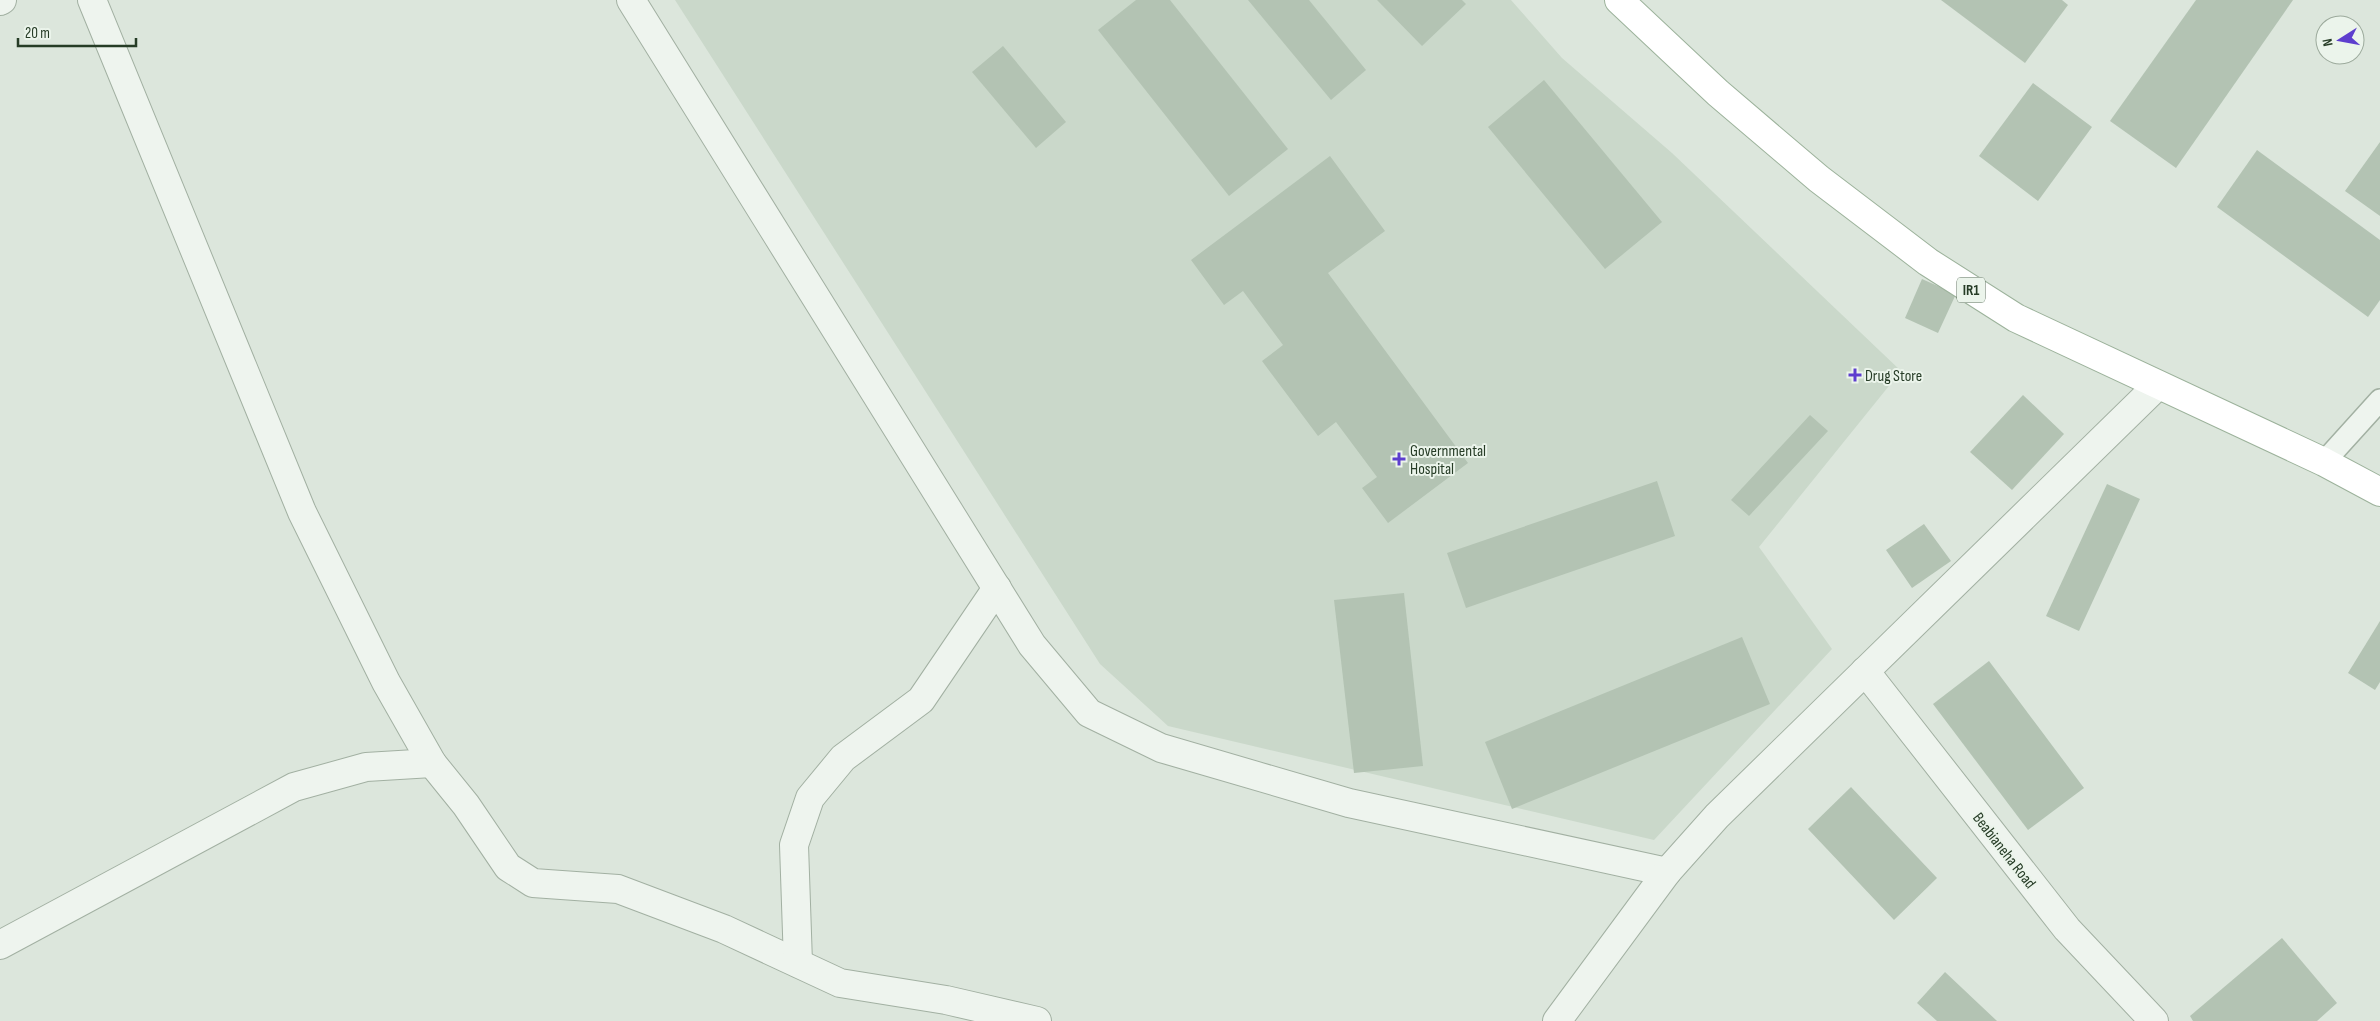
<svg xmlns="http://www.w3.org/2000/svg" width="2380" height="1021" viewBox="0 0 2380 1021" font-family="'Sofia Sans Condensed',sans-serif">
<rect width="100%" height="100%" fill="#dce6dc"/>
<!-- built -->
<path fill="#cad8ca" d="M675 0H1511L1562 58 1672 153 1901 371 1759 547 1832 649 1654 840 1168 726 1100 664Z"/>
<!-- building -->
<g fill="#b3c3b3">
<path d="M1136 0H1170L1288 149 1229 196 1098 30Z"/>
<path d="M1248 0H1309L1366 70 1331 100Z"/>
<path d="M1377 0H1462L1466 4 1422 46Z"/>
<path d="M1941 0H2062L2068 5 2025 63Z"/>
<path d="M2196 0H2293L2176 168 2110 121Z"/>
<path d="M1003 46 1066 122 1036 148 972 72Z"/>
<path d="M1544 80 1662 222 1605 269 1488 127Z"/>
<path d="M2033 83 2092 127 2038 201 1979 156Z"/>
<path d="M2380 142V216L2345 191Z"/>
<path d="M2257 150 2380 240V300L2368 317 2217 207Z"/>
<path d="M1330 156 1385 231 1328 273 1468 463 1388 523 1362 488 1377 477 1336 422 1318 436 1262 361 1283 345 1243 291 1224 305 1191 260Z"/>
<path d="M1922 279 1956 294 1938 333 1905 318Z"/>
<path d="M2023 395 2064 434 2012 490 1970 452Z"/>
<path d="M1810 415 1828 431 1749 516 1731 500Z"/>
<path d="M1657 481 1675 536 1466 608 1447 553Z"/>
<path d="M2107 484 2140 499 2079 631 2046 616Z"/>
<path d="M1924 524 1951 561 1912 588 1886 550Z"/>
<path d="M1404 593 1423 766 1354 773 1334 600Z"/>
<path d="M2380 621V682L2375 690 2348 673Z"/>
<path d="M1742 637 1770 704 1512 809 1485 742Z"/>
<path d="M1989 661 2084 788 2028 830 1933 704Z"/>
<path d="M1851 787 1937 878 1894 920 1808 829Z"/>
<path d="M2282 938 2337 1003 2317 1021H2193L2190 1016Z"/>
<path d="M1945 972 1997 1021H1937L1917 1003Z"/>
</g>
<g fill="none" stroke-linecap="round" stroke-linejoin="round">
<!-- lane casing -->
<g stroke="#a2b0a2" stroke-width="24">
<path id="lane" d="M2324 462 2380 400"/>
</g>
<!-- street casing -->
<g stroke="#a2b0a2" stroke-width="30">
<g id="street">
<path d="M92 0 302 512 386 682 432 763 466 805 508 867 533 883 618 889 724 929 840 983 946 1000 1037 1021"/>
<path d="M631 0 1032 645 1089 713 1161 748 1349 803 1667 872"/>
<path d="M0 1 2 0"/>
<path d="M1865 671 2067 929 2154 1021"/>
<path d="M0 945 294 787 366 767 432 763"/>
<path d="M798 963 794 845 810 798 843 758 921 700 997 588"/>
<path d="M1557 1021 1667 872 1717 816 2158 385"/>
</g>
</g>
<!-- primary casing -->
<g stroke="#9cb29b" stroke-width="30">
<path id="primary" d="M1619 0 1718 93 1819 179 1928 262 2016 318 2324 462 2380 492"/>
</g>
<!-- lane -->
<use href="#lane" stroke="#eef4ee" stroke-width="21"/>
<!-- street -->
<use href="#street" stroke="#eef4ee" stroke-width="28"/>
<!-- primary -->
<use href="#primary" stroke="#fff" stroke-width="28"/>
</g>
<!-- markers -->
<g fill="#5d3ece" stroke="#ebf4eb" stroke-width="2">
<path d="M1852.5 367.5h5v5h5v5h-5v5h-5v-5h-5v-5h5z"/>
<path d="M1396.5 451.5h5v5h5v5h-5v5h-5v-5h-5v-5h5z"/>
</g>
<g text-anchor="middle" stroke-width="4" stroke-linejoin="round" paint-order="stroke">
<!-- shield labels -->
<rect fill="#ebf4eb" stroke="#617361" stroke-width="1" x="1957" y="277.5" width="28" height="25" rx="4"/>
<g font-size="15" font-weight="bold" fill="#263c26">
<text x="1971" y="295">IR1</text>
</g>
<!-- poi labels -->
<g font-size="16" fill="#263c26" stroke="#ebf4eb" text-anchor="start">
<text x="1865" y="381">Drug Store</text>
<text x="1410" y="456">Governmental<tspan x="1410" dy="18">Hospital</tspan></text>
</g>
<!-- street labels -->
<g font-size="16" fill="#263c26" stroke="#ebf4eb">
<text transform="translate(2005 850) rotate(52)" y="6">Beabianeha Road</text>
</g>
</g>
<!-- north arrow -->
<g transform="translate(2340 40) rotate(259)"><circle r="24" fill="#ebf4eb" stroke="#9caa9c"/>
<path d="M0-4L9 19L0 12L-9 19Z" fill="#5d3ece"/>
<text y="-8" font-size="14" font-weight="bold" text-anchor="middle" fill="#263c26">N</text>
</g>
<!-- scale -->
<path d="M18 38v8h118v-8" fill="none" stroke="#263c26" stroke-width="2.5"/>
<text x="25" y="38" font-size="15" fill="#263c26" stroke="#ebf4eb" stroke-width="4" paint-order="stroke">20 m</text>
</svg>
